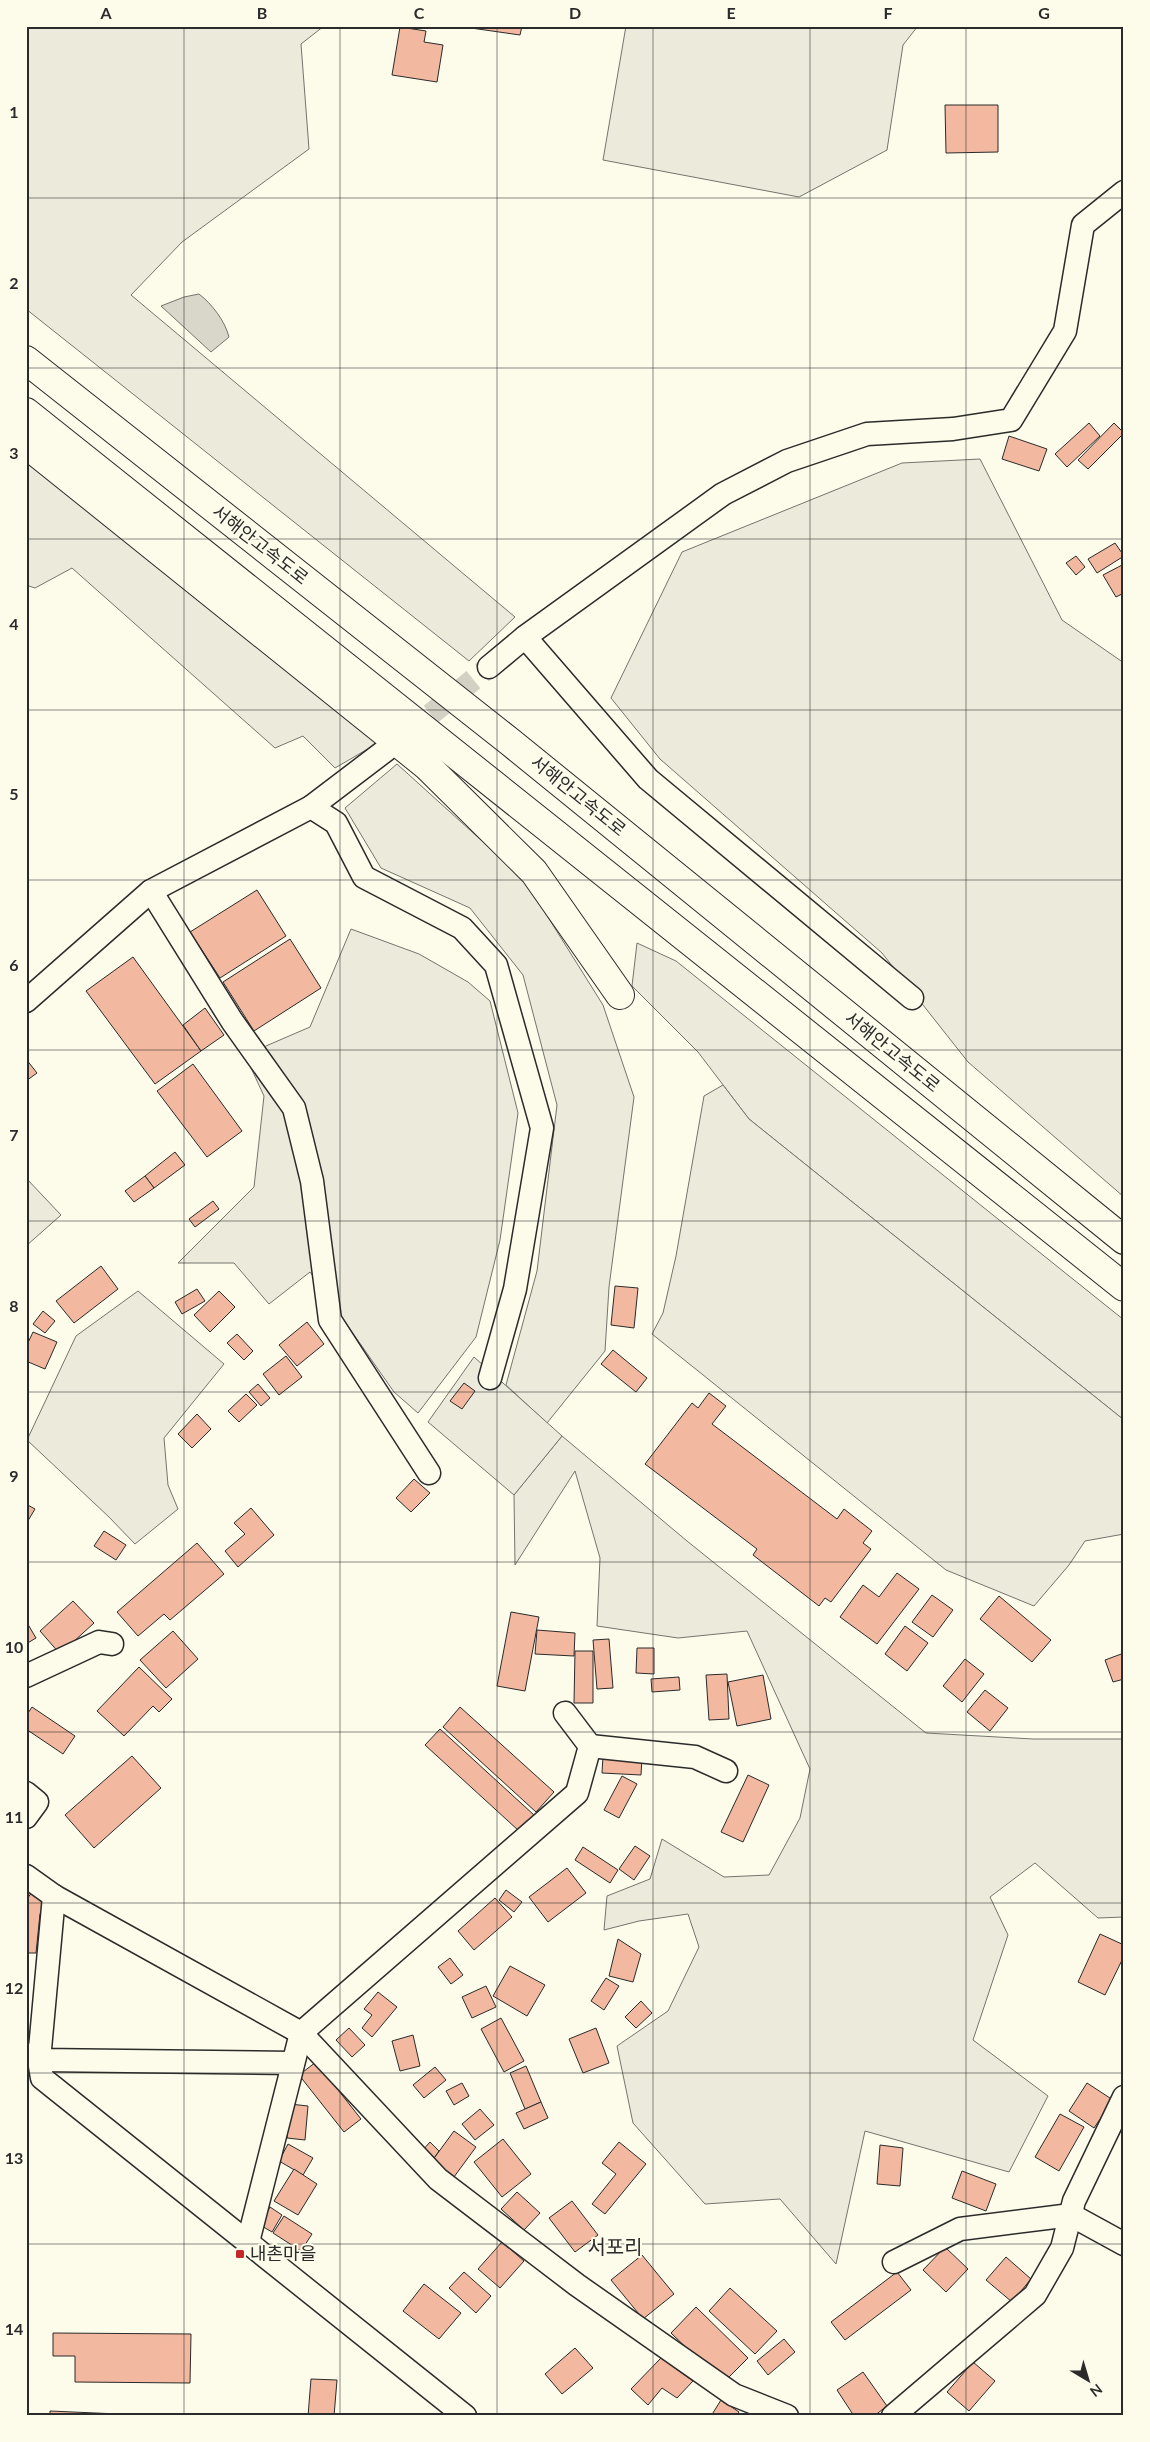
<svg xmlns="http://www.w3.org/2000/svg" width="1150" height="2442" viewBox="0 0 1150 2442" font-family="Lato,'Noto Sans KR',sans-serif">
<rect width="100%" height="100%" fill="#fdfbea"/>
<!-- green -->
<g fill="#ecebdb" stroke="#74746e">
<path d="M26 26H324L301 44 309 149 182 242 131 295 515 617 469 661 26 309Z"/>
<path d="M626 26H918L903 45 887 150 799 197 603 160Z"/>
<path d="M980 459 1062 620 1124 663V1197L968 1062 882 953 660 759 611 698 682 552 902 463Z"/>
<path d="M26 462 378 743 335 768 303 736 275 748 72 568 35 588 26 585Z"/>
<path d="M397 764 524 879 603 1005 634 1097 609 1287 605 1351 547 1423 506 1385 537 1271 557 1105 523 975 470 908 381 868 345 808Z"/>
<path d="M351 929 419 954 468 982 490 1001 518 1113 500 1240 476 1337 418 1413 394 1392 310 1272 269 1304 234 1263H178L254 1187 264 1096 245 1055 310 1027Z"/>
<path d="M637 943 676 961 1124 1320V1420L749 1119 698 1052 632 986Z"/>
<path d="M138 1291 224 1364 164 1438 168 1485 178 1509 135 1544 109 1517 27 1440 76 1336Z"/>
<path d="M562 1436 687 1541 926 1733 1033 1739H1124V1917L1098 1918 1035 1863 990 1897 1008 1935 973 2040 1048 2096 1009 2172 865 2131 836 2264 780 2199 705 2204 633 2123 617 2046 668 2011 699 1947 688 1914 639 1921 604 1930 607 1896 650 1879 662 1839 724 1877 769 1875 800 1818 810 1769 747 1631 678 1638 597 1626 600 1558 575 1471 515 1565 514 1495Z"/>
</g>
<!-- parking -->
<g fill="#eceadb" stroke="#74746e">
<path d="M723 1085 749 1119 1124 1420V1534L1085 1541 1069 1565 1034 1606 946 1570 652 1334 663 1313 676 1256 704 1096Z"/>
<path d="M26 1178 61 1215 26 1246Z"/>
<path d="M474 1357 562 1436 514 1495 428 1422Z"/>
</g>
<!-- water -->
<path fill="#d8d7c9" stroke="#74746e" d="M199 294C212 304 225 321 229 337L211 352 161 306 184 297Z"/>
<!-- building -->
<g fill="#f2b8a0" stroke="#2b2b2b">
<path d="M457 26H522L520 35Z"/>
<path d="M400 27 426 31 424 42 443 45 437 82 392 75Z"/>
<path d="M945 105H998V152L946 153Z"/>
<path d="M1089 423 1100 436 1067 467 1055 454Z"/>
<path d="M1114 423 1124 433 1088 469 1078 460Z"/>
<path d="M1009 436 1047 449 1039 471 1002 459Z"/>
<path d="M1115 543 1124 556 1097 573 1088 559Z"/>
<path d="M1076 556 1085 567 1076 575 1066 563Z"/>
<path d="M1124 564V593L1116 597 1103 575Z"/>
<path d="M257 890 286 936 220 978 190 932Z"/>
<path d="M290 939 321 988 254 1031 223 982Z"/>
<path d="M133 957 201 1051 155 1084 86 991Z"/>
<path d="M205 1008 224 1035 201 1051 183 1025Z"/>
<path d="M26 1059 37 1073 26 1081Z"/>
<path d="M193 1064 242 1131 207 1157 157 1091Z"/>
<path d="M175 1152 185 1165 154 1188 145 1176Z"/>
<path d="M145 1176 154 1188 134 1202 125 1191Z"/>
<path d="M213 1201 219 1209 195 1227 189 1219Z"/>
<path d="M101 1266 118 1289 74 1323 56 1301Z"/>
<path d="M615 1286 638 1288 634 1328 611 1325Z"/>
<path d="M197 1289 205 1301 182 1314 175 1302Z"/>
<path d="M219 1291 235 1307 210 1332 194 1315Z"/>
<path d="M43 1311 55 1321 45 1333 33 1324Z"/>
<path d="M307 1322 324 1344 297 1366 279 1345Z"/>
<path d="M33 1332 57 1342 45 1369 26 1361V1347Z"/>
<path d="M237 1334 253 1351 244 1360 227 1343Z"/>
<path d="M613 1350 647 1378 636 1392 601 1364Z"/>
<path d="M286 1356 302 1377 279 1395 263 1374Z"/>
<path d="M464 1383 475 1391 462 1409 450 1401Z"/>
<path d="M258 1384 270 1398 261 1406 249 1392Z"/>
<path d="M709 1393 726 1406 712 1424 837 1519 844 1509 872 1531 863 1543 871 1549 831 1602 825 1598 819 1606 753 1555 757 1549 645 1464 692 1403 698 1408Z"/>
<path d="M246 1394 257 1405 239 1422 228 1411Z"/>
<path d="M197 1414 211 1429 192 1448 178 1434Z"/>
<path d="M414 1479 430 1493 411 1512 396 1498Z"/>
<path d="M26 1504 35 1509 26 1524Z"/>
<path d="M251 1508 274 1535 238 1567 225 1551 245 1534 234 1523Z"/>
<path d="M104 1531 126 1545 116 1560 94 1546Z"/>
<path d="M197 1543 224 1574 170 1620 164 1614 138 1636 117 1612Z"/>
<path d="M897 1573 919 1589 877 1644 840 1617 863 1585 879 1597Z"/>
<path d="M932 1595 953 1610 933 1637 912 1622Z"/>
<path d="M999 1596 1051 1640 1032 1662 980 1619Z"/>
<path d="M73 1601 94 1623 60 1654 40 1631Z"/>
<path d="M511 1612 539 1617 525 1691 497 1686Z"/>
<path d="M26 1621 36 1638 26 1644Z"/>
<path d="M905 1626 928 1643 907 1671 885 1654Z"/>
<path d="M537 1630 575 1633 574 1656 535 1654Z"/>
<path d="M173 1631 198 1659 166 1688 140 1660Z"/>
<path d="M609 1639 613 1688 597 1689 593 1640Z"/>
<path d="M637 1648H654V1674L636 1673Z"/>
<path d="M575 1651H593V1703H574Z"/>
<path d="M1124 1653V1679L1113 1682 1105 1660Z"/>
<path d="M965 1659 984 1674 962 1702 943 1686Z"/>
<path d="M139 1667 172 1699 159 1712 153 1706 124 1736 97 1711Z"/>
<path d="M727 1674 729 1719 709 1720 706 1675Z"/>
<path d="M763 1675 771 1719 737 1726 728 1682Z"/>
<path d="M679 1677 680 1690 652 1692 651 1679Z"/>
<path d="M985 1690 1008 1708 990 1731 967 1712Z"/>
<path d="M32 1707 75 1736 63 1754 26 1729V1716Z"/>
<path d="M460 1707 554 1792 536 1812 443 1727Z"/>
<path d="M440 1729 534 1815 519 1831 425 1745Z"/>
<path d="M132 1756 161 1788 94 1848 65 1815Z"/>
<path d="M603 1756 642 1758 641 1775 602 1773Z"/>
<path d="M748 1775 769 1785 743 1842 721 1832Z"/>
<path d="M622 1776 637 1784 619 1818 604 1810Z"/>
<path d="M635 1846 650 1856 634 1880 619 1869Z"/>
<path d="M583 1847 618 1870 610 1883 575 1860Z"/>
<path d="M567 1868 586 1893 548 1922 529 1897Z"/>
<path d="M33 1890 48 1903 40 1914 36 1953H26V1901Z"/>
<path d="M506 1890 522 1902 514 1912 499 1900Z"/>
<path d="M495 1898 512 1917 474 1950 458 1931Z"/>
<path d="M1100 1934 1124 1945V1956L1105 1995 1078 1982Z"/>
<path d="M618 1939 641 1954 633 1982 609 1976Z"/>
<path d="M450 1958 463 1975 451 1984 438 1967Z"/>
<path d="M510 1966 545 1985 527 2016 493 1996Z"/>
<path d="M606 1978 619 1986 604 2010 591 2001Z"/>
<path d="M486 1986 496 2007 472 2018 462 1997Z"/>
<path d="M378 1992 397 2007 372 2037 362 2028 372 2015 364 2009Z"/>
<path d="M641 2001 652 2013 636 2028 625 2017Z"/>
<path d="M501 2018 524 2061 504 2072 481 2029Z"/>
<path d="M349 2028 365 2045 352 2057 336 2040Z"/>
<path d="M596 2028 609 2063 583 2073 569 2039Z"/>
<path d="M413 2035 420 2066 400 2071 392 2041Z"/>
<path d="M316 2062 361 2119 344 2132 299 2075Z"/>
<path d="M526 2066 541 2102 525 2109 510 2073Z"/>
<path d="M435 2067 446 2080 424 2098 413 2085Z"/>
<path d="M462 2083 469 2096 454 2105 446 2091Z"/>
<path d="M1087 2083 1113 2100 1094 2128 1069 2111Z"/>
<path d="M541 2102 548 2118 524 2129 516 2113Z"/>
<path d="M290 2104 308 2106 305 2140 287 2138Z"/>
<path d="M480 2109 494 2125 475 2140 462 2124Z"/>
<path d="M1060 2114 1084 2127 1059 2171 1035 2157Z"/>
<path d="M454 2131 476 2147 451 2181 429 2165Z"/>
<path d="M503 2139 531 2174 502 2197 474 2162Z"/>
<path d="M430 2142 439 2151 429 2165 421 2152Z"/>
<path d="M619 2142 646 2164 605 2214 592 2204 616 2174 602 2163Z"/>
<path d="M288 2144 313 2158 303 2175 279 2161Z"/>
<path d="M880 2145 903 2148 900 2186 877 2184Z"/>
<path d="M294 2169 317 2184 298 2215 274 2201Z"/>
<path d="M962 2171 996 2184 986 2211 952 2198Z"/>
<path d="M517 2192 540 2213 524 2230 501 2209Z"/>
<path d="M572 2201 598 2235 575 2252 549 2218Z"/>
<path d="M270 2207 282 2215 272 2232 260 2225Z"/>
<path d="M284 2216 312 2234 301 2251 273 2233Z"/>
<path d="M502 2242 524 2261 500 2288 478 2269Z"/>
<path d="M945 2247 968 2269 946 2292 923 2270Z"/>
<path d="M642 2255 674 2294 643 2319 611 2280Z"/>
<path d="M1006 2257 1031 2279 1012 2302 986 2280Z"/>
<path d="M464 2272 491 2296 476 2313 449 2288Z"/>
<path d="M897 2272 911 2290 845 2340 831 2322Z"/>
<path d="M424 2284 461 2313 439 2339 403 2311Z"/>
<path d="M730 2288 777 2331 755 2354 709 2311Z"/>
<path d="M696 2307 748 2358 723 2383 671 2333Z"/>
<path d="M53 2333 191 2334 190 2383 75 2382V2356H53Z"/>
<path d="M784 2339 795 2352 768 2375 757 2361Z"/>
<path d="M575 2348 593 2368 562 2394 545 2374Z"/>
<path d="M661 2358 693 2381 677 2398 662 2388 648 2405 631 2389Z"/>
<path d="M973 2362 995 2381 969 2411 947 2392Z"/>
<path d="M863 2372 887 2406 874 2416H854L837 2390Z"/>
<path d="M311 2379 337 2380 334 2416H308Z"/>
<path d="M721 2400 739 2412 736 2416H711Z"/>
<path d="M50 2411 164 2416H50Z"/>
</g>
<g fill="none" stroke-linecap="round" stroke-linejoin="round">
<!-- minor-tunnel -->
<path stroke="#d3d1c4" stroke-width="22" stroke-dasharray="22 11" stroke-linecap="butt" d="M405 735 489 667"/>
<!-- minor casing -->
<g stroke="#2b2b2b" stroke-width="25">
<g id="minor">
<path d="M525 637 723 494 787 461 867 434 953 429 1011 420 1065 331 1083 225 1124 192"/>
<path d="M489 667 525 637 648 779 912 998"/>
<path d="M311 807 386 750"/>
<path d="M151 891 232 1021 294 1108 312 1181 330 1320 429 1473"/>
<path d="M26 1001 151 891 311 807 336 823 364 877 462 928 496 965 542 1128 515 1289 490 1378"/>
<path d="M26 1676 99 1642 112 1644"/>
<path d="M590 1746 695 1757 726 1771"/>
<path d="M26 1793 37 1802 26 1817"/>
<path d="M26 1876 54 1896 301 2033 438 2179 577 2285 734 2395 787 2416"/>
<path d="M54 1896 39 2060 293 2063"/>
<path d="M26 2054 39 2060 42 2078 465 2416"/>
<path d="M248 2242 301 2033 577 1793 590 1746 565 1713"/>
<path d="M894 2262 960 2229 1071 2215 1124 2244"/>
<path d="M893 2416 1035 2295 1062 2248 1074 2201 1124 2097"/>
</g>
</g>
<!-- highway casing -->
<g stroke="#2b2b2b" stroke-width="30">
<g id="highway">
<path d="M26 360 509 741 1124 1240"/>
<path d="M26 412 1124 1287"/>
<path d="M26 444 427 766 534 872 620 995"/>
</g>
</g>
<!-- minor -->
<use href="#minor" stroke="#fdfbea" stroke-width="22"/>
<!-- highway -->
<use href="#highway" stroke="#fdfbea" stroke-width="28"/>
</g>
<!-- grid -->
<path fill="none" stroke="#2b2b2b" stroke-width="1" stroke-opacity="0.55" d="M184 26V2416M340 26V2416M497 26V2416M653 26V2416M810 26V2416M966 26V2416M26 198H1124M26 368H1124M26 539H1124M26 710H1124M26 880H1124M26 1050H1124M26 1221H1124M26 1392H1124M26 1562H1124M26 1732H1124M26 1903H1124M26 2073H1124M26 2244H1124"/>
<!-- markers -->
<rect fill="#c62828" stroke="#fdfbea" stroke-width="2" x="235" y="2249" width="10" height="10" rx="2.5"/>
<g text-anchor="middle" stroke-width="4" stroke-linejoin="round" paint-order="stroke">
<!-- street labels -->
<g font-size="18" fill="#2b2b2b" stroke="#fdfbea">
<text transform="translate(260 545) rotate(38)" y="6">서해안고속도로</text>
<text transform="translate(578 796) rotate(39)" y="6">서해안고속도로</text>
<text transform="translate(892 1052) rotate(39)" y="6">서해안고속도로</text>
</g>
<!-- poi labels -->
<g font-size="18" fill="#2b2b2b" stroke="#fdfbea" text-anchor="start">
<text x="250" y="2260">내촌마을</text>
</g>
<!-- quarter labels -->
<g font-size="20" fill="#2b2b2b" stroke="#fdfbea">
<text x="615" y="2254">서포리</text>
</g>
</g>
<!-- border -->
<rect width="1150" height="2442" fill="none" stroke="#fdfbea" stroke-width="55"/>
<!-- north arrow -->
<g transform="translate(1088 2380) rotate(142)" stroke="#fdfbea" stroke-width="4" paint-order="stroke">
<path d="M0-4L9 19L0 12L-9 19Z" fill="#2b2b2b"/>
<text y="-8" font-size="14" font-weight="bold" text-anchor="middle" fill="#2b2b2b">N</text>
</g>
<rect x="28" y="28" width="1094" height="2386" fill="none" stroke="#2b2b2b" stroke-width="2"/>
<g font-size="16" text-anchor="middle" font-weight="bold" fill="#2b2b2b">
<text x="106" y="19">A</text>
<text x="262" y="19">B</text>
<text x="419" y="19">C</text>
<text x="575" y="19">D</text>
<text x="731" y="19">E</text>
<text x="888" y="19">F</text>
<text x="1044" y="19">G</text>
<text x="14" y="118">1</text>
<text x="14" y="289">2</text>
<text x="14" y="459">3</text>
<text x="14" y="630">4</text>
<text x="14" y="800">5</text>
<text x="14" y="971">6</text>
<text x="14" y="1141">7</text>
<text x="14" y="1312">8</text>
<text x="14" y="1482">9</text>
<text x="14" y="1653">10</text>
<text x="14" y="1823">11</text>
<text x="14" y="1994">12</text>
<text x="14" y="2164">13</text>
<text x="14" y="2335">14</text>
</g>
</svg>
